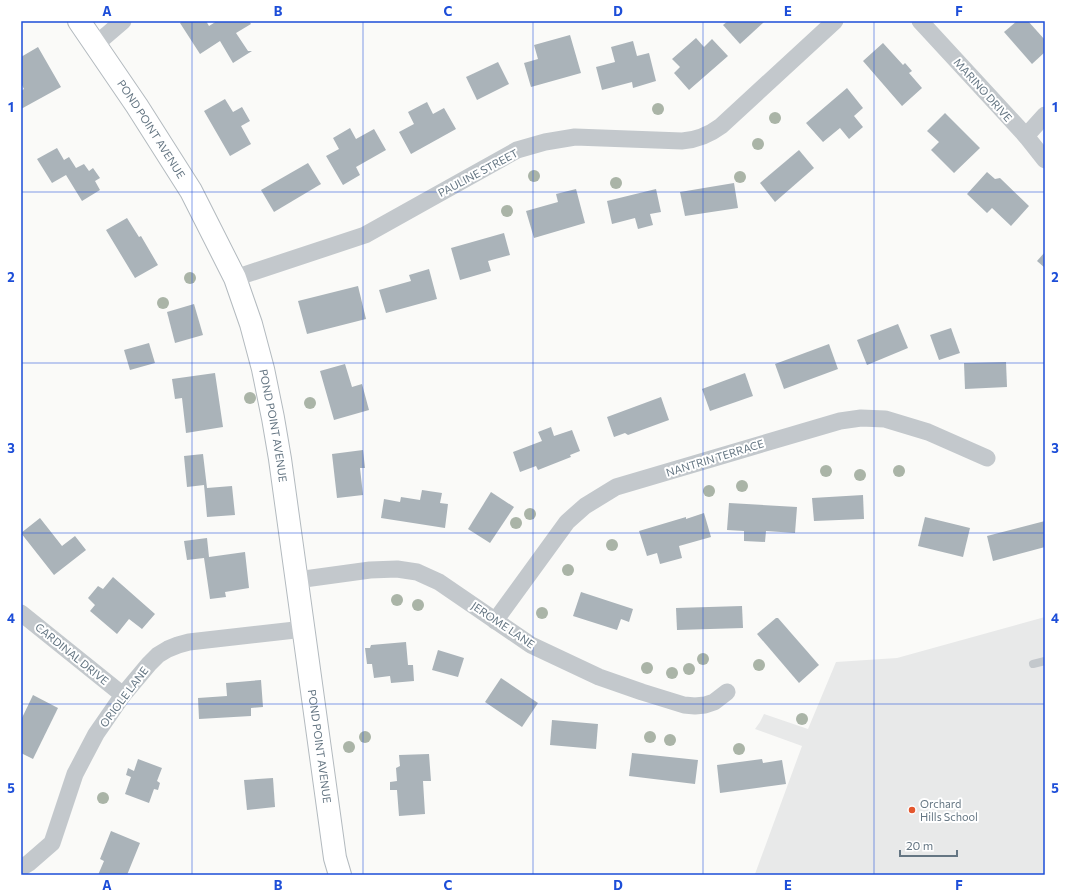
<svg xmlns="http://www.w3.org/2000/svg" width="1066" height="896" viewBox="0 0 1066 896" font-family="Commissioner,sans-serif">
<rect width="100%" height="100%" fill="#fafaf8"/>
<!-- built -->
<path fill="#e8e9e9" d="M1045 617V875H757L755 874 802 746 755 729 760 722 764 714 808 729 836 662 897 658Z"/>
<!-- building -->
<g fill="#aab3b9">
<path d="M183 21H206L209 26 217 21H249L251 24 236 33 248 51H252L233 63 220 41 200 54 180 23Z"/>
<path d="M728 21H765L740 44 723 25Z"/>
<path d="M1017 21H1028L1045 40V52L1032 64 1004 32Z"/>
<path d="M570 35 581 73 531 87 524 63 538 59 534 45Z"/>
<path d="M696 38 704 47 712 39 728 56 689 90 674 73 680 67 672 59Z"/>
<path d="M633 41 637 56 649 53 656 81 633 88 632 82 602 90 596 67 615 62 611 47Z"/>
<path d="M883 43 903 65 905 63 912 71 909 73 922 88 902 106 863 61Z"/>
<path d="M38 47 61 87 21 109V91L24 89 21 83V57Z"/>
<path d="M498 62 509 84 477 100 466 77Z"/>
<path d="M847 88 863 108 854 116 863 127 849 139 840 128 823 142 806 123Z"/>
<path d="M225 99 233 112 242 107 250 121 241 126 251 144 230 156 204 111Z"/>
<path d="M427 102 433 114 444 108 456 129 411 154 399 132 414 124 408 112Z"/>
<path d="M945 113 980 148 954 173 931 150 939 142 927 131Z"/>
<path d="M350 128 356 139 374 129 386 150 356 167 360 175 343 185 326 156 339 149 333 138Z"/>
<path d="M57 148 64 160 69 157 76 168 84 164 89 171 93 168 100 178 95 181 100 190 82 201 66 175 52 183 37 159Z"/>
<path d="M799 150 814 168 775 202 760 183Z"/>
<path d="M308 163 321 184 274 212 261 190Z"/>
<path d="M987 172 995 179 1000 178 1029 206 1011 226 992 208 987 213 967 194Z"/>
<path d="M734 183 738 208 685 216 680 192Z"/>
<path d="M576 189 585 223 534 238 526 211 558 202 556 194Z"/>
<path d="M656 189 661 212 650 214 653 225 638 229 635 218 612 224 607 201Z"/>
<path d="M127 218 139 237 141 236 158 265 135 278 106 230Z"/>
<path d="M504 233 510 255 488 261 491 271 460 280 451 248Z"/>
<path d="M1045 252V268L1037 261Z"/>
<path d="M429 269 437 299 386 313 379 290 411 281 409 275Z"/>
<path d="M358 286 366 319 307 334 298 301Z"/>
<path d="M194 304 203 335 175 343 167 312Z"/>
<path d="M898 324 908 348 867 365 857 340Z"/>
<path d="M951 328 960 353 939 360 930 335Z"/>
<path d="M149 343 155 363 130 370 124 350Z"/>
<path d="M829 344 838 369 784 389 775 364Z"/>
<path d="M1006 362 1007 387 965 389 964 363Z"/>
<path d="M345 364 352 387 362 384 369 410 334 420 320 371Z"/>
<path d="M215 373 223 427 186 433 182 398 175 399 172 379Z"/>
<path d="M745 373 753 396 710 411 702 389Z"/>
<path d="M661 397 669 420 628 435 625 433 614 437 607 417Z"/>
<path d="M551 427 554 436 572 430 580 451 570 455 571 457 538 470 536 466 520 472 513 452 542 441 538 432Z"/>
<path d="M363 450 365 468H360L363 495 337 498 332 454Z"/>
<path d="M203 454 207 488 232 486 235 515 207 517 204 485 187 487 184 456Z"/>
<path d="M422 490 442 493 440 503 448 504 445 528 381 518 384 499 400 502 401 497 420 500Z"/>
<path d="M491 492 514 507 490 543 468 529Z"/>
<path d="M863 495 864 519 814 521 812 498Z"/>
<path d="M729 503 797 507 795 533 766 531 765 542 744 541V531L727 530Z"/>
<path d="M704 513 711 537 679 546 682 558 660 564 657 553 647 556 639 531 686 517V519Z"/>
<path d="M925 517 970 528 963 557 918 546Z"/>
<path d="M40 518 62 546 75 536 86 550 54 575 21 533Z"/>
<path d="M1045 521V547L993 561 987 536Z"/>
<path d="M207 538 209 557 245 552 249 588 225 592 226 597 210 599 204 558 187 560 184 541Z"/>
<path d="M113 577 155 614 142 629 129 619 117 634 90 611 95 605 88 598 98 586 103 589Z"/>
<path d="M581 592 633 609 629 622 621 619 617 630 573 616Z"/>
<path d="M742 606 743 628 677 630 676 608Z"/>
<path d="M776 618H778L819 665 799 683 757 634Z"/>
<path d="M406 642 408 665H413L414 681 391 683 390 676 374 678 372 664H367L365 648H370L371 645Z"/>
<path d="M438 650 464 658 458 677 432 670Z"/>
<path d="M501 678 538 703 522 727 485 702Z"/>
<path d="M261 680 263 707 251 708V716L199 719 198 698 227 696 226 683Z"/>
<path d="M33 695 58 708 33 759 21 753V720Z"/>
<path d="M552 720 598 724 596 749 550 745Z"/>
<path d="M632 753 698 760 695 784 629 776Z"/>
<path d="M429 754 431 781H423L425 814 399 816 397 790H390V782L397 781 396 768 400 766 399 755Z"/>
<path d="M138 759 162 768 157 781 160 783 158 790 154 789 149 803 125 794 131 777 126 775 128 768 134 771Z"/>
<path d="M762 759 763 763 782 760 786 784 720 793 717 765Z"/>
<path d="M273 778 275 807 247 810 244 780Z"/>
<path d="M111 831 140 843 127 875H98L104 861 100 859Z"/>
</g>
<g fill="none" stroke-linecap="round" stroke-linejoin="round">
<!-- secondary casing -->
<g stroke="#b3babf" stroke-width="24">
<g id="secondary">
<path id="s1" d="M79 21 137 106 191 191 235 278 251 324 263 369 273 418 280 459 335 858 340 875"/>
</g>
</g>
<!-- lane -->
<path stroke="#c3c8cc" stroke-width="8" d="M1033 664 1045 661"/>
<!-- street -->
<g stroke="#c3c8cc" stroke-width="17">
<path d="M920 21 1026 136 1045 160"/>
<path d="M95 45 123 21"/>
<path d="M1026 136 1045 115"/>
<path d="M235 278 365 235 517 150 545 142 575 137 682 141C697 140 709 135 721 126L835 21"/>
<path d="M297 580 370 570 397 569 417 572 439 582 531 645 599 677 642 692 684 705 695 706 705 705 714 702 727 692"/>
<path d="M21 613 123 695"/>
<path d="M495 621 567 522 585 506 616 487 840 421 861 418 885 419 928 432 987 458"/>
<path d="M21 868 29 863 52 843 75 774 96 734 123 695 149 664 158 655 168 649 178 645 189 642 304 629"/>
</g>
<!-- secondary -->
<use href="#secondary" stroke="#fff" stroke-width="22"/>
</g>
<!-- trees -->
<g fill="#aab4a7">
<circle cx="658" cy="109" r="6"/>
<circle cx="775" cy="118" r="6"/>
<circle cx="758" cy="144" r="6"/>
<circle cx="534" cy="176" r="6"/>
<circle cx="740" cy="177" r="6"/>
<circle cx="616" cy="183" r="6"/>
<circle cx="507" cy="211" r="6"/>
<circle cx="190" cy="278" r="6"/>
<circle cx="163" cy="303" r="6"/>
<circle cx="250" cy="398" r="6"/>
<circle cx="310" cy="403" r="6"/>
<circle cx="826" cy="471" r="6"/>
<circle cx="899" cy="471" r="6"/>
<circle cx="860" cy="475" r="6"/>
<circle cx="742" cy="486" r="6"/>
<circle cx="709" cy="491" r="6"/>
<circle cx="530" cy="514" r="6"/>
<circle cx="516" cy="523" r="6"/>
<circle cx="612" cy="545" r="6"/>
<circle cx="568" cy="570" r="6"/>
<circle cx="397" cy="600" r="6"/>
<circle cx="418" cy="605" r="6"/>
<circle cx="542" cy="613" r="6"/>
<circle cx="703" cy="659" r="6"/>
<circle cx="759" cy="665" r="6"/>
<circle cx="647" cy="668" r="6"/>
<circle cx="689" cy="669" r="6"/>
<circle cx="672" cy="673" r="6"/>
<circle cx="802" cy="719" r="6"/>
<circle cx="365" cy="737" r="6"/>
<circle cx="650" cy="737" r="6"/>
<circle cx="670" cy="740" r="6"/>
<circle cx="349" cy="747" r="6"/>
<circle cx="739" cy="749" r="6"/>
<circle cx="103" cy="798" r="6"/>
</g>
<!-- grid -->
<path fill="none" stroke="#1d4ed8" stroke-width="1" stroke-opacity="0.55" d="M192 21V875M363 21V875M533 21V875M703 21V875M874 21V875M21 192H1045M21 363H1045M21 533H1045M21 704H1045"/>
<!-- markers -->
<circle fill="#e4572e" stroke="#fff" stroke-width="1.5" cx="912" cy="810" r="4"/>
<g text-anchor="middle" stroke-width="4" stroke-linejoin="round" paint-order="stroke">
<!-- street labels -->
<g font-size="11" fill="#657683" stroke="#fff">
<text transform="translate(983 90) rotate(48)" y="4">MARINO DRIVE</text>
<text dy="4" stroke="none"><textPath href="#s1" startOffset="130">POND POINT AVENUE</textPath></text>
<text transform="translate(478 173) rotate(-28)" y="4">PAULINE STREET</text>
<text dy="4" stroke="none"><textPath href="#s1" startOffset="454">POND POINT AVENUE</textPath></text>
<text transform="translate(715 458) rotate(-17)" y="4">NANTRIN TERRACE</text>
<text transform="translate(503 625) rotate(34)" y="4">JEROME LANE</text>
<text transform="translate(72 654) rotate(39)" y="4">CARDINAL DRIVE</text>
<text transform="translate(124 697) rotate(-53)" y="4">ORIOLE LANE</text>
<text dy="4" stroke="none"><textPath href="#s1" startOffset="778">POND POINT AVENUE</textPath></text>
</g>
<!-- poi labels -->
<g font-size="11" fill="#657683" stroke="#fff" text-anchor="start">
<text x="920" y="808">Orchard<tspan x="920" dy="13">Hills School</tspan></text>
</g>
</g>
<!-- border -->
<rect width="1066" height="896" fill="none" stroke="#ffffff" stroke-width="44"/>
<!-- scale -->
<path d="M900 850v6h57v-6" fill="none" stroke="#657683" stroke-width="2"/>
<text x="906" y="850" font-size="12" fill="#657683" stroke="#ffffff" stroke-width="3" paint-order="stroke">20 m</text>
<rect x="22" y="22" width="1022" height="852" fill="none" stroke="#1d4ed8" stroke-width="1.5"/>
<g font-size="13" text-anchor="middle" font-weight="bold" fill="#1d4ed8">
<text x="107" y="16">A</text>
<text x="278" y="16">B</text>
<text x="448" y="16">C</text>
<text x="618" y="16">D</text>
<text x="788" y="16">E</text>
<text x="959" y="16">F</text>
<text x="11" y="112">1</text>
<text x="1055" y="112">1</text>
<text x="11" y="282">2</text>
<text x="1055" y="282">2</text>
<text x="11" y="453">3</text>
<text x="1055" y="453">3</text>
<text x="11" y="623">4</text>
<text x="1055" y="623">4</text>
<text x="11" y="793">5</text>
<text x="1055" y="793">5</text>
<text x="107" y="890">A</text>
<text x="278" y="890">B</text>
<text x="448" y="890">C</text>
<text x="618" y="890">D</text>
<text x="788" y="890">E</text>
<text x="959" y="890">F</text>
</g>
</svg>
